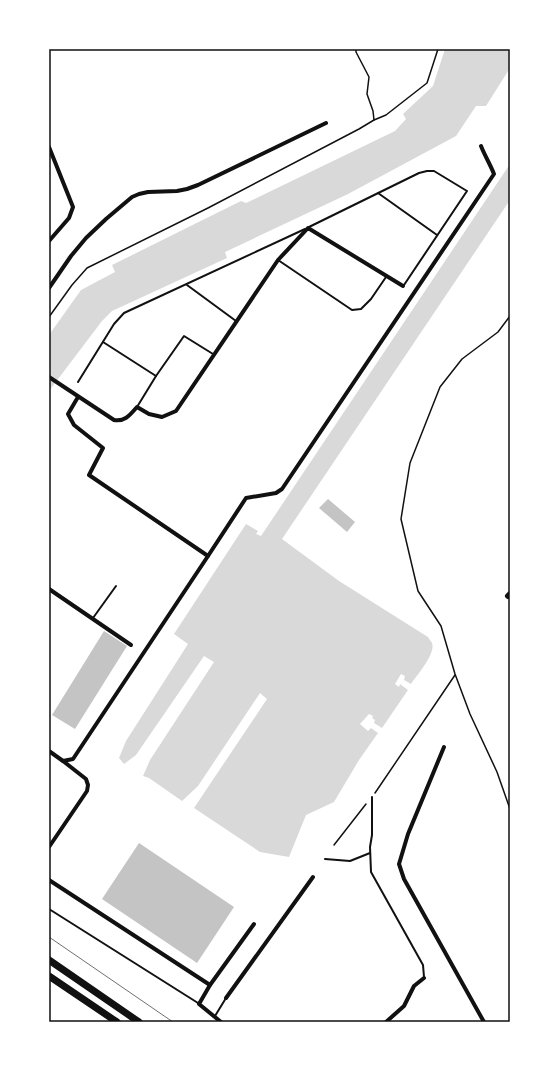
<svg xmlns="http://www.w3.org/2000/svg" width="559" height="1071" viewBox="0 0 559 1071" font-family="Cabin,sans-serif">
<rect width="100%" height="100%" fill="#fff"/>
<!-- water -->
<g fill="#d9d9d9">
<path d="M445 49H510V68L486 106H476L456 136 348 194 225 252 227 258 112 311 102 321 49 391V335L81 290 115 272 112 265 241 201 246 203 395 131 406 119 403 114 433 86Z"/>
<path d="M510 164V200L282 539 339 581 428 637C429 639 431 641 432 643 436 654 417 675 411 684L404 680 405 676 401 674 395 684 399 687 400 684 408 690 382 728 374 723 375 720 372 718 373 716 369 714 360 724 368 731 371 728 378 733 359 760 334 802 306 815 289 857 260 852 194 808 267 699 260 693 198 786 182 801 149 778 143 776 150 760 214 662 204 656 136 755 124 764 119 758 126 741 188 644 174 634 246 524 258 531 256 534 261 536Z"/>
</g>
<!-- building -->
<g fill="#c4c4c4">
<path d="M328 499 355 522 347 532 319 508Z"/>
<path d="M104 631 127 646 75 729 52 715Z"/>
<path d="M139 843 234 907 197 963 102 899Z"/>
</g>
<g fill="none" stroke-linecap="round" stroke-linejoin="round">
<!-- path -->
<g stroke="#111" stroke-width="1.5">
<path d="M374 120 386 115 427 83 438 49"/>
<path d="M510 316 498 332 462 359 440 387 410 463 401 519 418 591 441 626 455 674 470 714 497 772 510 809"/>
<path d="M49 317 72 285 87 268 208 208 359 129 374 120 373 111 367 94 369 77 356 52V49"/>
<path d="M375 793 455 675"/>
<path d="M334 845 366 804"/>
</g>
<!-- service -->
<g stroke="#111" stroke-width="2">
<path d="M378 193 437 235"/>
<path d="M309 227 419 173 427 171H434L467 191 404 285"/>
<path d="M278 260 352 310 361 309 371 299 386 277"/>
<path d="M187 285 236 321"/>
<path d="M103 342 156 376"/>
<path d="M78 382 114 324 124 313 305 229"/>
<path d="M137 407 156 376 184 336 213 354"/>
<path d="M93 618 116 586"/>
<path d="M372 797V835L370 847 371 872 423 965 424 977"/>
<path d="M325 859 350 861 370 853"/>
<path d="M49 909 198 1003"/>
<path d="M215 1016 226 998"/>
</g>
<!-- minor -->
<g stroke="#111" stroke-width="4">
<path d="M49 147 73 207 69 218 49 241"/>
<path d="M49 288 71 256 86 238 106 219 132 197 139 194 148 192 177 191 187 189 198 185 326 123"/>
<path d="M49 377 114 420C125 422 130 415 137 407L149 414 162 417 176 411 278 260 308 228 403 286"/>
<path d="M208 556 246 498 276 493 282 489 494 174C490 164 485 156 481 146"/>
<path d="M49 589 131 645"/>
<path d="M444 747 408 834 399 864 404 879 484 1022"/>
<path d="M49 751 63 761 73 759 208 556 89 475 103 448 74 425 68 414 78 397"/>
<path d="M49 847 87 791 88 785 86 779 63 761"/>
<path d="M49 880 210 985"/>
<path d="M226 998 313 877"/>
<path d="M221 1022 199 1004 210 985 254 924"/>
<path d="M386 1022 404 1006 414 986 424 978"/>
</g>
<!-- secondary -->
<path stroke="#111" stroke-width="6" d="M508 596 510 594"/>
<!-- trunk -->
<g stroke="#111" stroke-width="7">
<path d="M49 960 139 1022"/>
<path d="M49 976 117 1022"/>
</g>
<!-- tram -->
<path stroke="#707070" stroke-width="1" d="M49 937 173 1022"/>
</g>
<!-- border -->
<rect width="559" height="1071" fill="none" stroke="#ffffff" stroke-width="100"/>
<rect x="50" y="50" width="459" height="971" fill="none" stroke="#111" stroke-width="1.5"/>
</svg>
